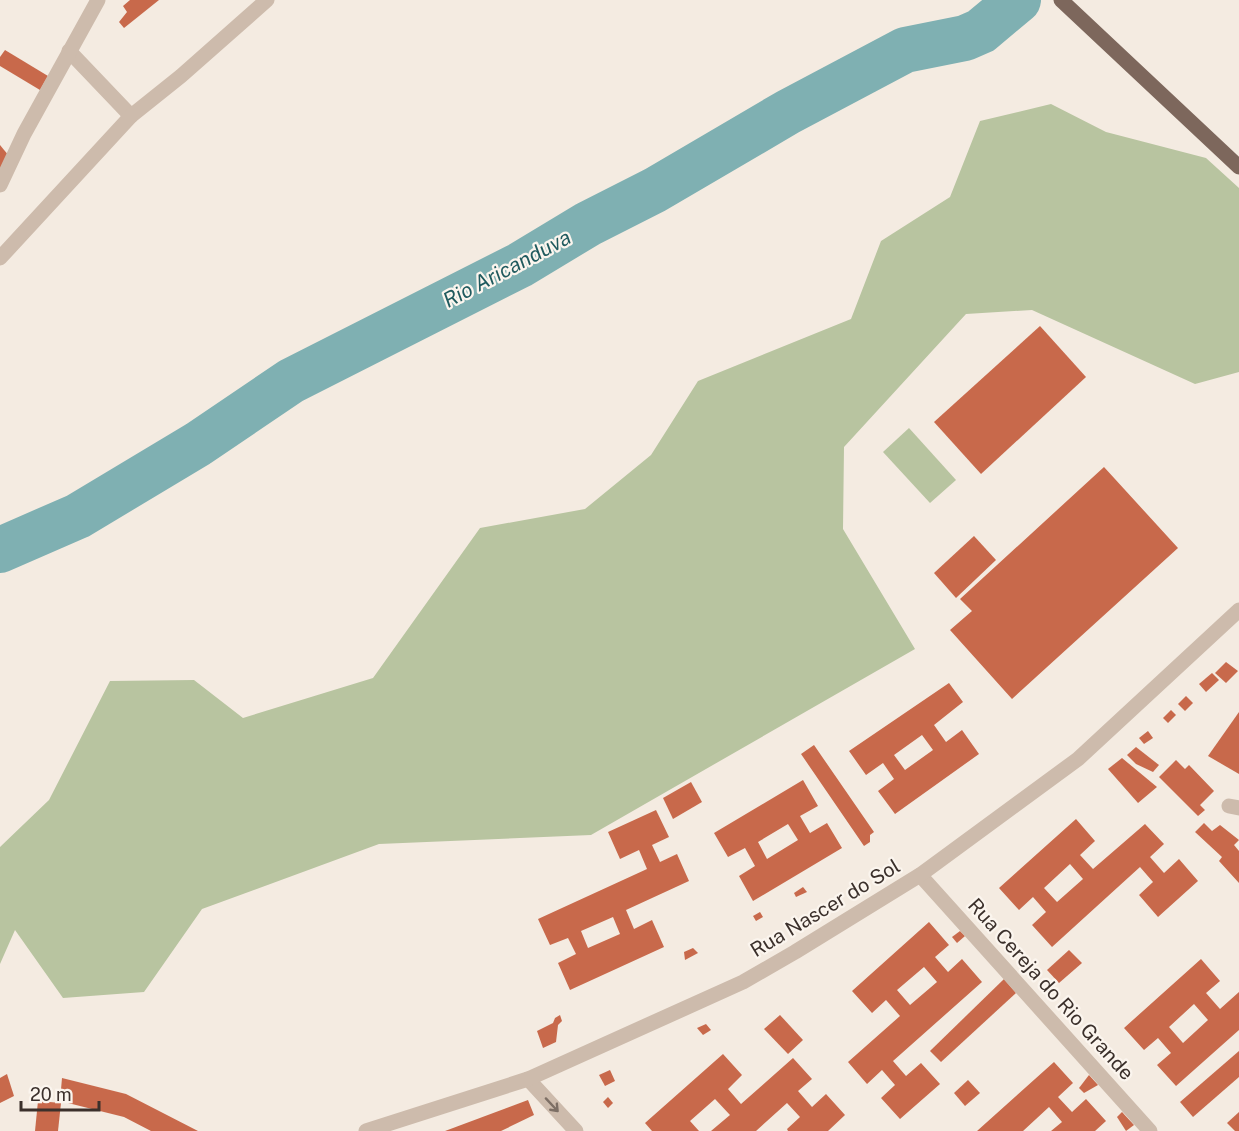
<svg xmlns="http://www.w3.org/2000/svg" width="1239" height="1131" viewBox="0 0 1239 1131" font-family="'Public Sans',sans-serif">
<rect width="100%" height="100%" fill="#f4ebe1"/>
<!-- green -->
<g fill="#b8c4a0">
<path d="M1051 104 1106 132 1206 158 1239 188V372L1195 384 1032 310 966 314 844 447 843 529 915 649 591 835 379 844 202 909 144 992 63 998 15 930 0 964V847L49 800 110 681 194 680 243 718 373 678 480 528 585 509 651 455 698 381 851 319 881 241 950 197 980 121Z"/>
<path d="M909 428 956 480 930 503 883 452Z"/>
</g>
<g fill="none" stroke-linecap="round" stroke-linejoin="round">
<!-- river -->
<path stroke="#7fb0b2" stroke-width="46" d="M0 550 78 516 198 444 291 381 520 265 588 224 655 190 788 112 905 50 965 38 981 31 1018 0"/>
</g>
<!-- building -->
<g fill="#c8694b" fill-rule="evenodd">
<path d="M130 0H159L124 28 119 22 127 12 123 6Z"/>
<path d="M5 50 48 76 40 90 0 66V57Z"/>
<path d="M0 145 9 156 0 170Z"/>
<path d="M1040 326 1086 377 981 474 934 422Z"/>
<path d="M1104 467 1178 548 1012 699 950 630 972 611 960 599Z"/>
<path d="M974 536 996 560 956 598 934 573Z"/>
<path d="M1226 662 1238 671 1226 683 1215 673Z"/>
<path d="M1212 673 1219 680 1206 692 1199 684Z"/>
<path d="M949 683 963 702 934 725 946 742 962 730 979 754 895 814 878 791 894 779 883 763 866 775 849 751ZM922 735 933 750 905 770 894 755Z"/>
<path d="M1186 696 1193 703 1185 711 1178 704Z"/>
<path d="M1171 710 1176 715 1168 723 1163 718Z"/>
<path d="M1239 712V774L1208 756Z"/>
<path d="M1148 731 1153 738 1144 744 1139 738Z"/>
<path d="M814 745 874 832 870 835V842L864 846 801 754Z"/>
<path d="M1136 747 1159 765 1153 772 1136 764 1127 755Z"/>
<path d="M1122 758 1157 787 1138 803 1108 769Z"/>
<path d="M1176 760 1185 769 1189 765 1214 791 1200 805 1205 810 1198 816 1159 777Z"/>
<path d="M803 780 818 806 800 816 810 833 827 823 842 848 753 901 739 876 755 866 745 848 728 857 714 833ZM788 824 798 840 767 859 758 842Z"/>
<path d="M691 782 702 802 673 819 663 798Z"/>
<path d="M656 810 669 837 652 845 660 862 677 854 689 881 626 910 634 929 652 920 664 947 570 990 558 963 576 954 568 938 550 945 538 919 647 869 639 850 620 859 608 832ZM613 917 620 934 588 948 581 931Z"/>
<path d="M1076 819 1095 841 1080 855 1093 869 1145 824 1164 844 1150 857 1164 873 1179 859 1198 881 1158 917 1139 895 1153 882 1140 867 1052 947 1032 925 1046 912 1033 897 1019 910 999 888ZM1070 864 1083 879 1057 902 1044 888Z"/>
<path d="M1204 823 1212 831 1220 825 1239 840 1234 845 1239 851V883L1219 861 1222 857 1195 832Z"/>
<path d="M803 887 807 892 796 897 794 893Z"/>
<path d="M760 912 763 917 756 921 753 916Z"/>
<path d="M929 922 949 945 935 957 948 972 962 959 982 982 893 1061 906 1076 921 1063 940 1084 900 1119 881 1098 895 1085 882 1070 867 1084 848 1062 900 1016 886 1000 872 1013 852 991ZM924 967 937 982 910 1005 897 990Z"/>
<path d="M960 931 965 936 957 943 952 937Z"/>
<path d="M693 948 698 953 685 960 684 952Z"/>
<path d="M1069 950 1082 963 1059 983 1047 970Z"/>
<path d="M1201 959 1220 981 1206 993 1220 1009 1239 992V1030L1176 1086 1157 1065 1171 1053 1158 1038 1144 1050 1124 1028ZM1194 1004 1208 1020 1183 1043 1169 1027Z"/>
<path d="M1004 979 1016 993 941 1062 930 1051Z"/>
<path d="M560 1015 562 1021 558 1025 556 1042 543 1048 537 1031 553 1023 555 1018Z"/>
<path d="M780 1015 803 1040 788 1054 764 1029Z"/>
<path d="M706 1024 711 1030 703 1035 697 1028Z"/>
<path d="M1239 1051V1077L1193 1117 1180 1102Z"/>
<path d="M723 1054 742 1075 728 1089 741 1104 793 1058 812 1079 798 1091 812 1107 826 1094 845 1115 828 1131H788L787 1129 800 1117 787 1103 756 1131H711L730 1115 715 1099 690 1121 699 1131H652L645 1123Z"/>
<path d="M1054 1062 1073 1083 1058 1097 1072 1112 1086 1099 1106 1121 1095 1131H1051L1062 1122 1049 1107 1023 1131H977Z"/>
<path d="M610 1070 615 1081 605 1086 599 1075Z"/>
<path d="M7 1074 14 1096 0 1103V1078Z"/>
<path d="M1089 1075 1098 1085 1084 1093 1079 1088Z"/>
<path d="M62 1078 126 1094 198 1131H151L124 1117 60 1101Z"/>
<path d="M968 1080 980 1093 965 1106 954 1093Z"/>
<path d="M608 1097 613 1103 608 1108 603 1102Z"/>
<path d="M528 1100 534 1115 501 1131H445Z"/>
<path d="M38 1101 61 1103 58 1131H35Z"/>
<path d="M1122 1112 1134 1125 1126 1131 1117 1117Z"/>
<path d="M1239 1112V1131H1235L1227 1123Z"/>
</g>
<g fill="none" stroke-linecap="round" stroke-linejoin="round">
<!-- minor -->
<g stroke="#cdbbac" stroke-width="15">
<path d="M69 51 131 116"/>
<path d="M0 185 24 134 98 0"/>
<path d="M0 258 131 116 181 76 267 0"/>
<path d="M1229 806 1239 808"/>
<path d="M920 875 1150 1131"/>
<path d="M528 1079 576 1131"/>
<path d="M366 1131 528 1079 743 982 795 952 920 875 1078 759 1239 610"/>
</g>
<!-- primary -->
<path stroke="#7d675c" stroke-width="15" d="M1061 0 1239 167"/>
</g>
<!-- one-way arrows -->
<defs><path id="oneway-shaft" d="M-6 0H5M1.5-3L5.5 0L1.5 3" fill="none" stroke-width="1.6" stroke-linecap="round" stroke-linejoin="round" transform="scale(1.5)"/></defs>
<use stroke="#7d6f65" href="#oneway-shaft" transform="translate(552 1105) rotate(47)"/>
<g text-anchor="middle" stroke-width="4.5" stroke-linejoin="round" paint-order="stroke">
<!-- street labels -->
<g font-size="20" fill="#3b302b" stroke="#fbf5ee">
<text transform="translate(825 908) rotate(-31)" y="7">Rua Nascer do Sol</text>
<text transform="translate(1051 989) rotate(48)" y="7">Rua Cereja do Rio Grande</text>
</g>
<!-- water labels -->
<g font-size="21" font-style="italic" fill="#1f5a5e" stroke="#fbf5ee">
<text transform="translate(507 269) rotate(-28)" y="7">Rio Aricanduva</text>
</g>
</g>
<!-- scale -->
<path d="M21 1101v9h78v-9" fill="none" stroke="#3b302b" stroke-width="3"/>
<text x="30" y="1101" font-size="18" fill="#3b302b" stroke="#fbf5ee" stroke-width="4.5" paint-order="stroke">20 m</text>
</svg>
